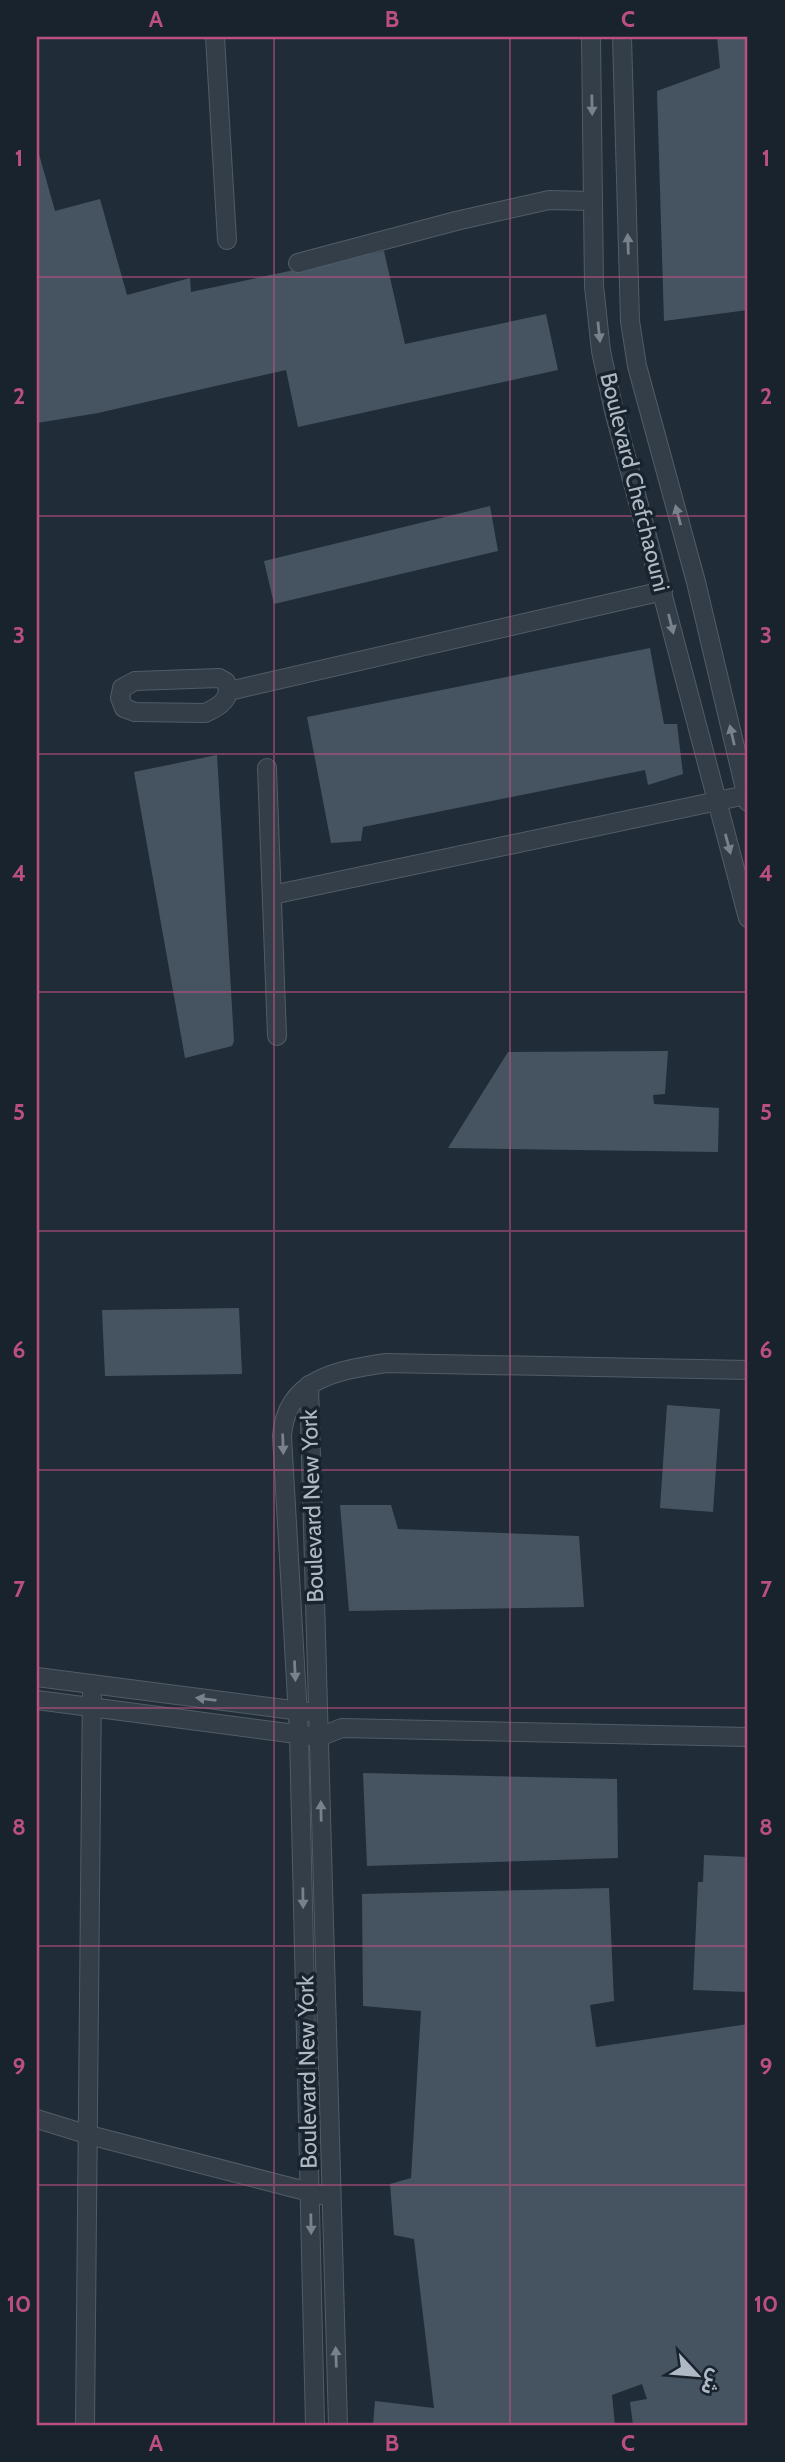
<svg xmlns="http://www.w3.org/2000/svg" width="785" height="2462" viewBox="0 0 785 2462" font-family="Cabin,'Noto Sans Arabic',sans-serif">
<rect width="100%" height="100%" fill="#202d38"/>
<!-- building -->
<g fill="#465462">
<path d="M717 37H748V310L664 321 657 91 720 68Z"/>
<path d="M37 147 55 211 100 199 127 295 190 278 191 292 384 251 405 344 546 314 558 370 298 427 286 370 98 413 37 423Z"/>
<path d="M490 506 498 551 274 604 264 561Z"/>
<path d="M650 648 664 724H677L683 774 648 785 645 770 363 827 361 841 331 843 307 717Z"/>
<path d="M217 755 234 1041 232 1046 185 1058 134 772Z"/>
<path d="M668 1051 665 1094 653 1095 654 1104 719 1108 718 1152 448 1148 508 1052Z"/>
<path d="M239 1308 242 1374 105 1376 102 1310Z"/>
<path d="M667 1405 720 1409 713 1512 660 1508Z"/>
<path d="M340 1505H391L398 1529 579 1536 584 1607 349 1611Z"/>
<path d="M363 1773 617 1779 618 1858 367 1866Z"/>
<path d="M704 1855 748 1857V1992L693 1990 698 1882H703Z"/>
<path d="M609 1888 614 2001 590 2005 596 2047 748 2024V2425H633L630 2402 647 2399 642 2384 612 2395 615 2425H373L375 2401 434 2408 414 2239 394 2235 390 2184 411 2178 421 2011 363 2006 362 1894Z"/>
</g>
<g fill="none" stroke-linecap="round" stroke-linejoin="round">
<!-- minor casing -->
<g stroke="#515c66" stroke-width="20">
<g id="minor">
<path d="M215 37 227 240"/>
<path d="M591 37 594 286 601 351 614 411 748 918"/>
<path d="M622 37 630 321 637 366 696 582 748 802"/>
<path d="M298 263 456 221 549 200 593 201"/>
<path d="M219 678 226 682C233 698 219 707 205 713L135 712 124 708 120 698 122 688 135 681Z"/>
<path d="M229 691 663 591"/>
<path d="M267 768 277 1036"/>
<path d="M272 895 746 795"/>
<path d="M309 1385 338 2425"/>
<path d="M37 1677 308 1712"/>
<path d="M37 1700 319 1737 342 1728 748 1737"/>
<path d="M37 2119 89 2135 321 2195"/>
<path d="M85 2425 92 1684"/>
<path d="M315 2425 299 1734 282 1436C286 1378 339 1370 386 1363L748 1370"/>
</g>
</g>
<!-- minor -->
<use href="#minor" stroke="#343e49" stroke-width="18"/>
</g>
<!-- one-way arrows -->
<defs><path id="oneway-solid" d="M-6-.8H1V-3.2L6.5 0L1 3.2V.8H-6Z" transform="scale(1.75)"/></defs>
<g fill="#77828d">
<use href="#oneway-solid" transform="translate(592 105) rotate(89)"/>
<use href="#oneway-solid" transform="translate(628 244) rotate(-92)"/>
<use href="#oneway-solid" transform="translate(599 332) rotate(84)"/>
<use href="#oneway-solid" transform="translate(678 515) rotate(-105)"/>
<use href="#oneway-solid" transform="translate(671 624) rotate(76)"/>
<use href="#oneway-solid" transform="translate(732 735) rotate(-103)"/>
<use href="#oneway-solid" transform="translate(728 844) rotate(75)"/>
<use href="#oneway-solid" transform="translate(283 1444) rotate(88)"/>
<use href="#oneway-solid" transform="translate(295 1671) rotate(87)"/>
<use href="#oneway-solid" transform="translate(206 1699) rotate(-173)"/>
<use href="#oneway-solid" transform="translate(321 1811) rotate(-91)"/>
<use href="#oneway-solid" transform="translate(303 1898) rotate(89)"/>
<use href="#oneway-solid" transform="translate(311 2224) rotate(89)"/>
<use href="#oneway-solid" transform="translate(336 2357) rotate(-92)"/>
</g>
<!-- grid -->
<path fill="none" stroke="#bb5080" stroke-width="2" stroke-opacity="0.55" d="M274 37V2425M510 37V2425M37 277H748M37 516H748M37 754H748M37 992H748M37 1231H748M37 1470H748M37 1708H748M37 1946H748M37 2185H748"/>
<g text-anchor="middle" stroke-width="7" stroke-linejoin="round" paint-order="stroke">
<!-- street labels -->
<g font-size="23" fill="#aeb9c5" stroke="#19232d">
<text transform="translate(635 482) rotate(76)" y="8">Boulevard Chefchaouni</text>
<text transform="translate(312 1506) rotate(-92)" y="8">Boulevard New York</text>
<text transform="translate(307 2072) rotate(-91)" y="8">Boulevard New York</text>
</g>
</g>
<!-- border -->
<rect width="785" height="2462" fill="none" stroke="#19232d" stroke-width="77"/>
<!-- north arrow -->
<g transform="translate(697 2375) rotate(116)" stroke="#19232d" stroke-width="5" paint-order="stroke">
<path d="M0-5L12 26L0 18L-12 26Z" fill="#aeb9c5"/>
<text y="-10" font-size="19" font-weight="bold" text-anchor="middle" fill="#aeb9c5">ش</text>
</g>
<rect x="38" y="38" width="708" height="2386" fill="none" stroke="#bb5080" stroke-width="2.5"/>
<g font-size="23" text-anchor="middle" font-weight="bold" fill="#bb5080">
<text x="156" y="27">A</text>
<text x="392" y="27">B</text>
<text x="628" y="27">C</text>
<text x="19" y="166">1</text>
<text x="766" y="166">1</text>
<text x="19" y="404">2</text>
<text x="766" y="404">2</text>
<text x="19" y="643">3</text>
<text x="766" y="643">3</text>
<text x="19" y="881">4</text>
<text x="766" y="881">4</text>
<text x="19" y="1120">5</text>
<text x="766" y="1120">5</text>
<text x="19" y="1358">6</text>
<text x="766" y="1358">6</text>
<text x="19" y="1597">7</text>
<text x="766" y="1597">7</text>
<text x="19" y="1835">8</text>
<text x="766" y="1835">8</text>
<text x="19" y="2074">9</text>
<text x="766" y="2074">9</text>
<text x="19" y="2312">10</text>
<text x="766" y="2312">10</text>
<text x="156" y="2451">A</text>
<text x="392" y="2451">B</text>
<text x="628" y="2451">C</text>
</g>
</svg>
